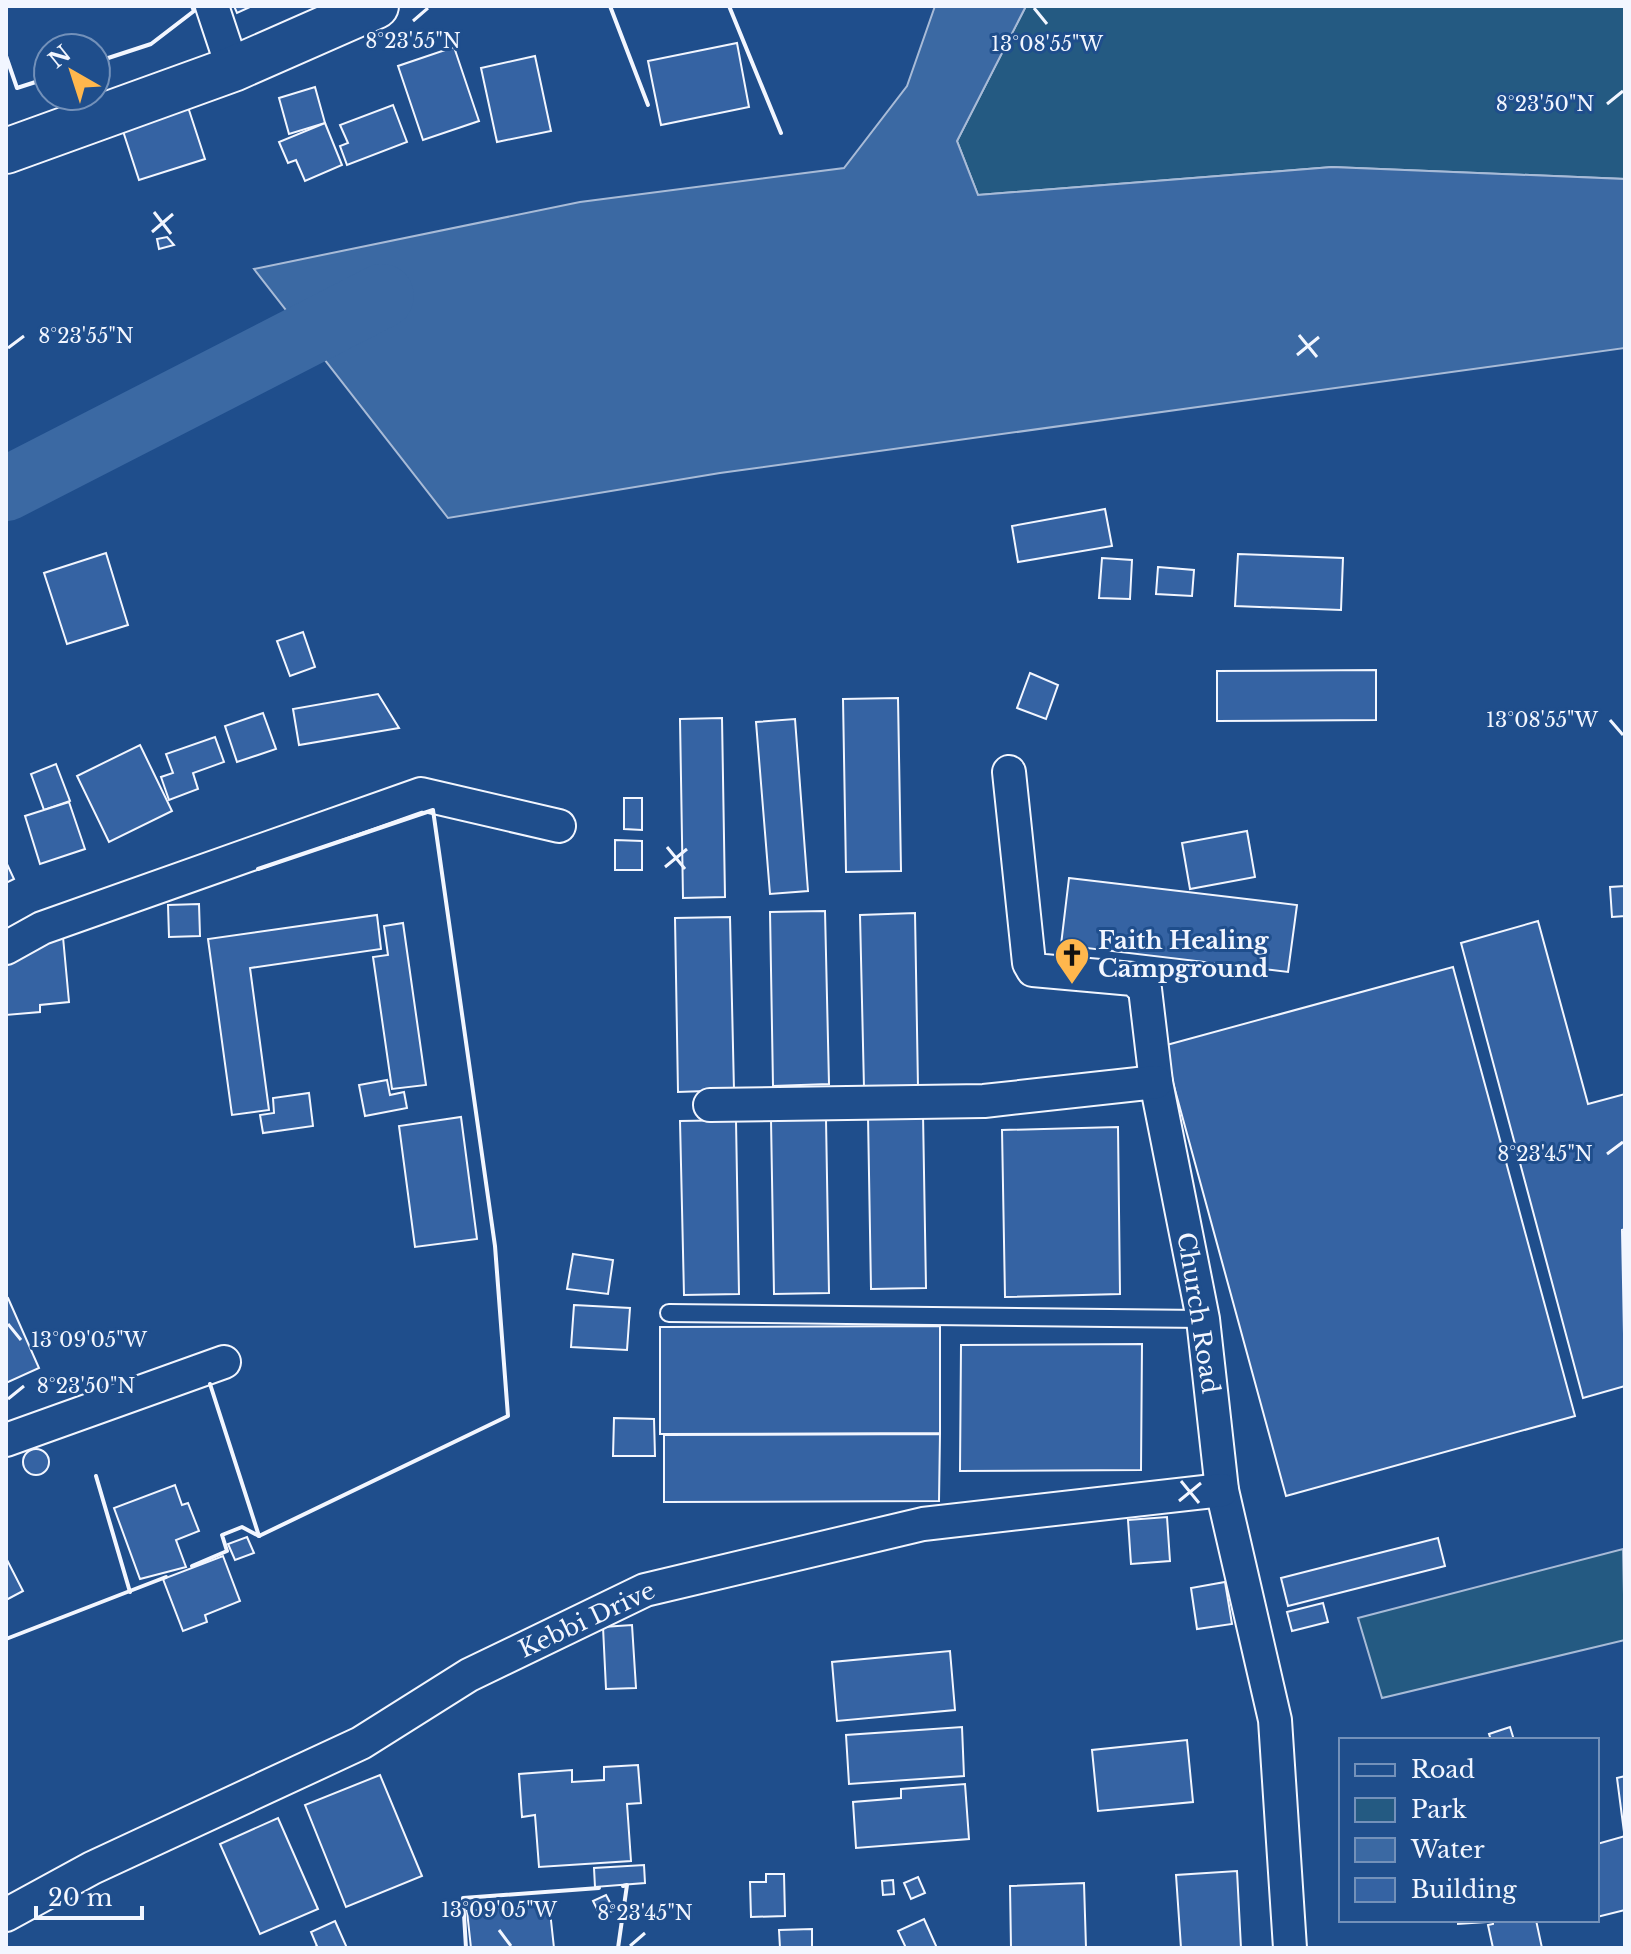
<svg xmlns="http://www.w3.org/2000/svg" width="1631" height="1954" viewBox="0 0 1631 1954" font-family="'Libre Baskerville',serif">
<rect width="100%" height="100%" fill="#1f4e8c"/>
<!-- green -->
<g fill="#245a82" stroke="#a8bbd7" stroke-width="2">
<path d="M1026 6H1625V179L1332 167 978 195 957 141Z"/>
<path d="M1623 1549 1625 1640 1382 1698 1358 1618Z"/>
</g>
<!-- water -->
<path fill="#3b69a3" stroke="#a8bbd7" stroke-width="2" d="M935 6H1026L957 141 978 195 1332 167 1625 179V348L720 473 448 518 254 269 580 202 844 168 907 86Z"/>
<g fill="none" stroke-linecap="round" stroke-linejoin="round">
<!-- river -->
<path stroke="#3b69a3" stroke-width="64" d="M6 489 382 296"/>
</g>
<!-- building -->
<g fill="#3563a3" stroke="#f2f6ff" stroke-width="2">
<path d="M234 6H252L237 13Z"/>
<path d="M737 43 749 107 661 125 648 61Z"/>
<path d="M454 47 479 121 423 140 398 66Z"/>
<path d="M535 56 551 131 497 142 481 68Z"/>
<path d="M315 87 325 123 289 134 279 98Z"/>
<path d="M393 105 407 142 347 165 340 146 348 143 340 125Z"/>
<path d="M188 107 205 159 139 180 122 128Z"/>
<path d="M325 123 342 165 305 181 296 160 288 163 279 142Z"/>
<path d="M167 237 174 245 159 249 157 239Z"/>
<path d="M1105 509 1112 546 1018 562 1012 526Z"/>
<path d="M106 553 128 625 67 644 44 573Z"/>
<path d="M1238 554 1343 558 1341 610 1235 606Z"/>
<path d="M1102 558 1132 560 1130 599 1099 598Z"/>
<path d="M1158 567 1194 570 1192 596 1156 594Z"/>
<path d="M303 632 315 667 290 676 277 641Z"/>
<path d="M1376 670V720L1217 721V671Z"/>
<path d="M1030 673 1058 685 1046 719 1017 708Z"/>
<path d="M378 694 399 728 299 745 293 709Z"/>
<path d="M898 698 901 871 846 872 843 699Z"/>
<path d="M263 713 276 749 237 762 225 726Z"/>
<path d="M722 718 725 897 683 898 680 719Z"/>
<path d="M795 719 808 891 770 894 756 722Z"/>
<path d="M215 737 224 762 193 773 198 789 169 800 161 777 173 773 166 754Z"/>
<path d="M140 745 172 811 109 842 77 776Z"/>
<path d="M56 764 70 801 44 810 31 774Z"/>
<path d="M624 798H642V830L624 829Z"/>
<path d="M69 802 85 849 40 864 25 816Z"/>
<path d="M1247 831 1255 877 1190 889 1182 843Z"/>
<path d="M615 840 642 841V870H615Z"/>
<path d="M6 862 14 879 6 883Z"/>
<path d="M1069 878 1297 905 1288 972 1061 945Z"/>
<path d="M1625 886V916L1612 917 1610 887Z"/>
<path d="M199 904 200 936 169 937 168 905Z"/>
<path d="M825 911 829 1084 773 1086 770 912Z"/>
<path d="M915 913 918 1087 864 1088 860 915Z"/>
<path d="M377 915 381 949 250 968 269 1110 232 1115 208 939Z"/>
<path d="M730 917 734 1090 678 1092 675 918Z"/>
<path d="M1538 921 1588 1104 1625 1094V1229L1622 1230 1625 1386 1583 1398 1461 943Z"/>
<path d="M403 923 426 1085 392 1089 373 957 388 955 384 926Z"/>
<path d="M63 937 69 1002 40 1005V1012L6 1015V942Z"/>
<path d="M1453 967 1575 1416 1286 1496 1163 1046Z"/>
<path d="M387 1080 390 1095 404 1092 407 1108 365 1116 359 1085Z"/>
<path d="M309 1093 313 1126 263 1133 260 1115 274 1113 273 1098Z"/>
<path d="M923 1114 926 1288 871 1289 868 1116Z"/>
<path d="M461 1117 477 1239 415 1247 399 1126Z"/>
<path d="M826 1119 829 1293 774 1294 771 1120Z"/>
<path d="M736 1120 739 1294 684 1295 680 1121Z"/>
<path d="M1118 1127 1120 1294 1005 1297 1002 1130Z"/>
<path d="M573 1254 613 1260 608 1294 567 1289Z"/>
<path d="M8 1298 39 1368 6 1383V1299Z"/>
<path d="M574 1305 630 1308 627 1350 571 1347Z"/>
<path d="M940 1326V1433L660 1434V1327Z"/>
<path d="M1142 1344 1141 1470 960 1471 961 1345Z"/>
<path d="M614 1418 654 1419 655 1456H613Z"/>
<path d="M940 1434 939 1501 664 1502V1435Z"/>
<circle cx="36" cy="1462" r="13"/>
<path d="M175 1485 182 1505 188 1503 199 1531 176 1540 186 1567 140 1579 114 1508Z"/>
<path d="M1167 1517 1170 1561 1131 1564 1128 1520Z"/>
<path d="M247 1537 254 1553 235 1560 228 1544Z"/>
<path d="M1438 1538 1445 1566 1288 1606 1281 1578Z"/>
<path d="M223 1556 240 1601 205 1615 207 1622 183 1631 163 1579Z"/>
<path d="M6 1558 23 1591 6 1600Z"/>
<path d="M1225 1582 1232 1624 1197 1629 1191 1588Z"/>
<path d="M1323 1603 1328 1622 1292 1631 1287 1612Z"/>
<path d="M632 1625 636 1688 606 1689 603 1627Z"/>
<path d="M950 1651 955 1710 837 1721 832 1662Z"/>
<path d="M962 1727 964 1776 849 1784 846 1735Z"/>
<path d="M1510 1727 1514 1740H1491L1489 1734Z"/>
<path d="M1187 1740 1193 1802 1098 1811 1092 1750Z"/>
<path d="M638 1765 641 1803 627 1804 631 1861 539 1867 535 1815 522 1817 519 1774 572 1770V1782L604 1780V1767Z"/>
<path d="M380 1775 422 1876 346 1907 305 1805Z"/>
<path d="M1625 1776V1831L1624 1832 1617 1778Z"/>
<path d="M965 1784 969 1839 856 1848 853 1802 901 1798V1789Z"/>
<path d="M278 1818 318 1909 260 1934 220 1844Z"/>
<path d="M1625 1836V1910L1597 1917V1844Z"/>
<path d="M644 1865 645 1883 595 1887 594 1868Z"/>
<path d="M1237 1871 1241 1948H1181L1176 1875Z"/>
<path d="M766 1874H784L785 1916 751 1917 750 1882H766Z"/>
<path d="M918 1877 925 1893 911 1899 904 1883Z"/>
<path d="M893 1880 894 1894 883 1895 882 1881Z"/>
<path d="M1084 1883 1086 1948H1011L1010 1886Z"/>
<path d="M606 1895 614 1910 601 1917 593 1901Z"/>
<path d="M549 1902 554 1948H471L467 1911Z"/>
<path d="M924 1919 937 1948H906L898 1931Z"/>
<path d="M1458 1920H1486V1922L1458 1924Z"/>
<path d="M1493 1920H1536L1542 1948H1493L1488 1925 1493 1924Z"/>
<path d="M335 1921 347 1948H313L317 1946 311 1932Z"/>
<path d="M812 1929V1948H780L779 1930Z"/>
</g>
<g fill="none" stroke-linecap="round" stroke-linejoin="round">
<!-- lane casing -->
<g stroke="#f2f6ff" stroke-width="20">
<path id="lane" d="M669 1313 1203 1319"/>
</g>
<!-- street casing -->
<g stroke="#f2f6ff" stroke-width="36">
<g id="street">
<path d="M212 6 233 69"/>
<path d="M1009 772 1029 963 1033 970 1133 979 1145 989 1156 1082 1203 1319 1222 1490 1275 1720 1290 1948"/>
<path d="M6 948 42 928 421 794 559 826"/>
<path d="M710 1105 984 1101 1156 1082"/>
<path d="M6 1440 224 1362"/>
<path d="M6 1915 92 1868 361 1743 469 1675 645 1590 923 1524 1222 1490"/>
</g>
</g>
<!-- secondary casing -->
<g stroke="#f2f6ff" stroke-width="48">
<path id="secondary" d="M6 151 233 69 376 6"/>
</g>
<!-- lane -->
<use href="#lane" stroke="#1f4e8c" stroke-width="16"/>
<!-- street -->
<use href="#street" stroke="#1f4e8c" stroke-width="32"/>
<!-- secondary -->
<use href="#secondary" stroke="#1f4e8c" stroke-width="44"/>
<!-- wall -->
<g stroke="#f2f6ff" stroke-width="4">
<path d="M610 6 648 105"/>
<path d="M729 6 781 133"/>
<path d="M6 56 17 88 48 78"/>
<path d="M96 62 151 44 194 11 192 6"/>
<path d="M258 869 433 810 495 1246 508 1416 259 1536"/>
<path d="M210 1384 259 1536"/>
<path d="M96 1476 130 1592"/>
<path d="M192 1566 227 1551 222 1535 242 1527 259 1536"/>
<path d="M6 1639 166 1577"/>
<path d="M466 1948 463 1898 599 1888"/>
<path d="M618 1948 627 1885 623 1886"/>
</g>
</g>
<!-- ticks -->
<path fill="none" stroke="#f2f6ff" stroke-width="3" d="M1034 8 1047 24M413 21 428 8M1607 104 1623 91M154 212 171 234M152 232 173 214M1299 335 1317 357M8 348 24 336M1297 355 1319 337M1610 720 1623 735M667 847 685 869M665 867 687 849M1607 1154 1623 1142M8 1324 21 1340M8 1399 24 1386M1181 1481 1199 1503M1179 1501 1201 1483M499 1930 511 1946M630 1946 645 1933"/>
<!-- icons -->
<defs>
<g id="church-pin" transform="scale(1.8)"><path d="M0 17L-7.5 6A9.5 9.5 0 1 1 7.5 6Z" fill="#ffb74d" stroke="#1f4e8c"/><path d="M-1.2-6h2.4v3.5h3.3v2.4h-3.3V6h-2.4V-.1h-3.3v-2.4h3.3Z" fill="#111"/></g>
</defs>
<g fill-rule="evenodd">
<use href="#church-pin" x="1072" y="955"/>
</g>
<g text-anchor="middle" stroke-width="6" stroke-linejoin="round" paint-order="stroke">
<!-- poi labels -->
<g font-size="24" font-weight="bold" fill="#f2f6ff" stroke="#1f4e8c" text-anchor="start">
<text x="1098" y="949">Faith Healing<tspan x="1098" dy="28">Campground</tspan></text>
</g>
<!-- street labels -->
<g font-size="24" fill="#f2f6ff" stroke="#1f4e8c">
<text transform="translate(1198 1313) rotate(81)" y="8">Church Road</text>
<text transform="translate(587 1620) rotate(-25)" y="8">Kebbi Drive</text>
</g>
</g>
<g font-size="20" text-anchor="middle" fill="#f2f6ff" stroke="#1f4e8c" stroke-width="6" stroke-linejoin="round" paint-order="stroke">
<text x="413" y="48">8°23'55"N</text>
<text x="1047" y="51">13°08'55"W</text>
<text x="1545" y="111">8°23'50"N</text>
<text x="86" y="343">8°23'55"N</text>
<text x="1542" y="727">13°08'55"W</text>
<text x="1545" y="1161">8°23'45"N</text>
<text x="89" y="1347">13°09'05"W</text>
<text x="86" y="1393">8°23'50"N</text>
<text x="499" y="1917">13°09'05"W</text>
<text x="645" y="1920">8°23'45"N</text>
</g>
<!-- border -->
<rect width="1631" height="1954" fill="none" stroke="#f2f6ff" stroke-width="16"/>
<!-- legend -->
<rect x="1339" y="1738" width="260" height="184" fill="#1f4e8c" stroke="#7391ba" stroke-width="2"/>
<rect x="1355" y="1764" width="40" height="12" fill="#1f4e8c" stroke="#7391ba" stroke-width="2"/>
<text x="1411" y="1778" font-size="24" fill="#f2f6ff">Road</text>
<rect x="1355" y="1798" width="40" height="24" fill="#245a82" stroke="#7391ba" stroke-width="2"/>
<text x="1411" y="1818" font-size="24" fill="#f2f6ff">Park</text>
<rect x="1355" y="1838" width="40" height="24" fill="#3b69a3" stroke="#7391ba" stroke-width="2"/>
<text x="1411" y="1858" font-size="24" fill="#f2f6ff">Water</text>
<rect x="1355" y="1878" width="40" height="24" fill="#3563a3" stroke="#7391ba" stroke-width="2"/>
<text x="1411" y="1898" font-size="24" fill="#f2f6ff">Building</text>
<!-- north arrow -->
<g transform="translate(72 72) rotate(321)"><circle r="38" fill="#1f4e8c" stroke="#7391ba" stroke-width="2"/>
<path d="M0-6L14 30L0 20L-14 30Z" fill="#ffb74d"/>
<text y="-12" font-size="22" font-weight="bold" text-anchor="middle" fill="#f2f6ff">N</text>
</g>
<!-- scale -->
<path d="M36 1906v12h106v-12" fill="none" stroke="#f2f6ff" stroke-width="4"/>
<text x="48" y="1906" font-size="24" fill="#f2f6ff" stroke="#1f4e8c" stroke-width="6" paint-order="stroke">20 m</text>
</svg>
